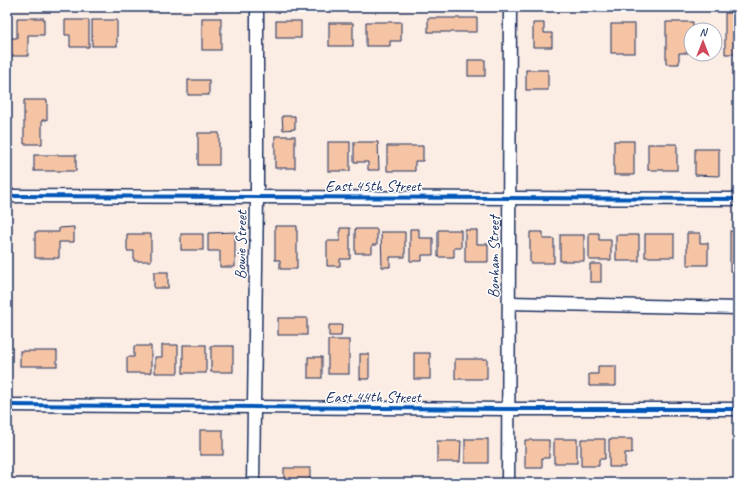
<svg xmlns="http://www.w3.org/2000/svg" width="745" height="490" viewBox="0 0 745 490" font-family="Caveat,sans-serif">
<rect width="100%" height="100%" fill="#fcede4"/>
<filter id="ink" filterUnits="userSpaceOnUse"><feTurbulence type="fractalNoise" baseFrequency=".025" numOctaves="2"/><feDisplacementMap in="SourceGraphic" scale="8" xChannelSelector="R" yChannelSelector="G"/><feConvolveMatrix kernelMatrix="1 2 1 2 8 2 1 2 1" color-interpolation-filters="sRGB"/></filter>
<g filter="url(#ink)">
<!-- building -->
<g fill="#f5c4a5" stroke="#1b2f5e">
<path d="M725 13H736V22H738V54H725Z"/>
<path d="M17 18H44V35H28V56H7V38H17Z"/>
<rect x="202" y="18" width="19" height="32"/>
<rect x="428" y="18" width="49" height="14"/>
<path d="M65 20H89V47H70V35H65Z"/>
<rect x="92" y="20" width="25" height="26"/>
<rect x="276" y="21" width="25" height="17"/>
<path d="M366 22H401V41H390V46H366Z"/>
<path d="M666 22H693V30H691V53H679V64H666Z"/>
<rect x="329" y="23" width="24" height="23"/>
<path d="M533 23H544V33H552V47H533Z"/>
<rect x="611" y="24" width="24" height="29"/>
<rect x="468" y="60" width="17" height="16"/>
<rect x="526" y="70" width="22" height="20"/>
<rect x="188" y="80" width="21" height="15"/>
<path d="M24 100H47V120H42V144H24Z"/>
<path d="M282 116H295V129L283 130Z"/>
<rect x="198" y="133" width="21" height="32"/>
<rect x="275" y="136" width="20" height="32"/>
<rect x="614" y="141" width="20" height="34"/>
<rect x="328" y="142" width="22" height="29"/>
<path d="M354 142H378L379 170H368V162H354Z"/>
<rect x="648" y="144" width="29" height="26"/>
<path d="M387 146H423V161H415V171H387Z"/>
<path d="M695 149H719V176L695 175Z"/>
<rect x="34" y="155" width="42" height="16"/>
<path d="M275 226H297V269H280V260H275Z"/>
<path d="M74 227V242H59V258H35V232H59V228Z"/>
<path d="M340 228H350V259H340V266H327V241H340Z"/>
<path d="M355 229H377V245H372V253H355Z"/>
<path d="M410 229H419V238H433V255H422V261H410Z"/>
<path d="M438 230H461V248H454V257H438Z"/>
<path d="M465 230H477V244H488V262H465Z"/>
<rect x="730" y="231" width="8" height="40"/>
<path d="M235 232V267H220V251H208V233Z"/>
<path d="M381 232H405V257H390V267H382Z"/>
<path d="M530 232H543V239H554V263H530Z"/>
<path d="M589 233H599V240H611V260H589Z"/>
<path d="M687 233H700V243H708V265H687Z"/>
<path d="M127 234H151V261H134V251H127Z"/>
<rect x="181" y="234" width="22" height="16"/>
<rect x="645" y="234" width="29" height="23"/>
<rect x="560" y="235" width="24" height="26"/>
<rect x="616" y="235" width="23" height="26"/>
<rect x="590" y="264" width="11" height="18"/>
<rect x="154" y="272" width="14" height="16"/>
<rect x="278" y="318" width="29" height="17"/>
<path d="M329 325H342L341 336H329Z"/>
<rect x="328" y="340" width="21" height="34"/>
<path d="M162 345H178V373H155V357H162Z"/>
<rect x="183" y="345" width="23" height="28"/>
<path d="M134 346H151V373H127V357H134Z"/>
<rect x="211" y="346" width="22" height="26"/>
<rect x="20" y="351" width="37" height="15"/>
<rect x="414" y="353" width="16" height="26"/>
<rect x="360" y="354" width="9" height="25"/>
<rect x="308" y="357" width="14" height="21"/>
<rect x="455" y="359" width="32" height="20"/>
<path d="M598 366H616V386H589V374H598Z"/>
<rect x="200" y="430" width="23" height="25"/>
<rect x="465" y="439" width="23" height="24"/>
<rect x="554" y="439" width="23" height="24"/>
<path d="M581 439H605V459H599V466H581Z"/>
<path d="M609 439H632V453H625V467H609Z"/>
<path d="M525 440H549V458H542V468H525Z"/>
<path d="M437 441H461L460 462H437Z"/>
<rect x="284" y="468" width="26" height="15"/>
</g>
<g fill="none" stroke-linecap="round" stroke-linejoin="round">
<!-- minor casing -->
<g stroke="#1b2f5e" stroke-width="15">
<g id="minor">
<path d="M7 196 738 199"/>
<path d="M509 303 738 308"/>
<path d="M7 405 508 409H738"/>
<path d="M253 483 254 407 257 197V7"/>
<path d="M508 483 510 7"/>
</g>
</g>
<!-- minor -->
<use href="#minor" stroke="#fff" stroke-width="12"/>
<!-- cycleway casing -->
<g stroke="#fff" stroke-width="6">
<g id="cycleway">
<path d="M7 196 738 199"/>
<path d="M7 405 508 409H738"/>
</g>
</g>
<!-- cycleway -->
<use href="#cycleway" stroke="#0057b8" stroke-width="4"/>
</g>
</g>
<g text-anchor="middle" stroke-width="3" stroke-linejoin="round" paint-order="stroke">
<!-- street labels -->
<g font-size="16" fill="#1b2f5e" stroke="#fff">
<text x="373" y="191">East 45th Street</text>
<text transform="translate(240 245) rotate(-89)" y="6">Bowie Street</text>
<text transform="translate(493 257) rotate(-90)" y="6">Bonham Street</text>
<text x="373" y="402">East 44th Street</text>
</g>
</g>
<!-- margin -->
<rect width="745" height="490" fill="none" stroke="#fff" stroke-width="24"/>
<rect x="12" y="12" width="721" height="466" fill="none" stroke="#1b2f5e" stroke-width="1.5" filter="url(#ink)"/>
<!-- north arrow -->
<g transform="translate(703 42)"><circle r="19" fill="#ffffff" stroke="#a4acbf"/>
<path d="M0-3L7 15L0 10L-7 15Z" fill="#d1495b"/>
<text y="-6" font-size="11" font-weight="bold" text-anchor="middle" fill="#1b2f5e">N</text>
</g>
</svg>
